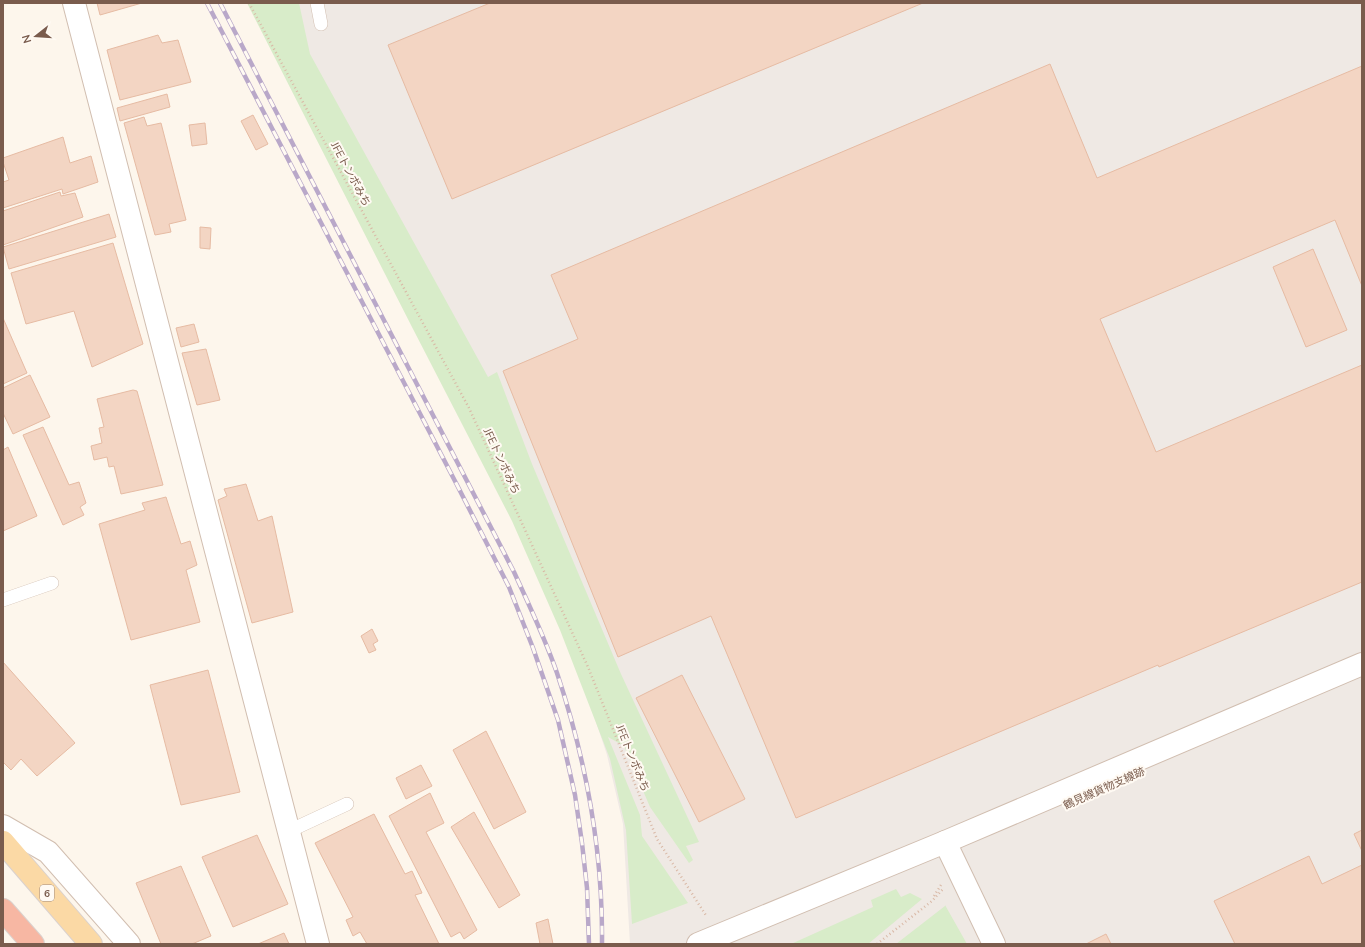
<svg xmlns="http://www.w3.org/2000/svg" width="1365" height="947" viewBox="0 0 1365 947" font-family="'Nunito Sans','Noto Sans JP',sans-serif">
<rect width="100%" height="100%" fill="#fdf6ec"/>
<!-- industrial -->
<path fill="#efe9e4" d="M272 3H1362V944H630L623 824 607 755 580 674 531 539Z"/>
<!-- green -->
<g fill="#d8ecc9">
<path d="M247 3H299L310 54 488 377 497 372 532 464 621 674 699 842 686 846 693 860 689 863 650 807 624 746 608 737 640 815 642 836 688 903 632 924 626 830 610 759 560 630 512 521 413 329Z"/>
<path d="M896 889 901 897 910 893 922 899 868 944H791L873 907 871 900Z"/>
<path d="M945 905 967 944H896L945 906Z"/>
</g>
<!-- building -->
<g fill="#f3d5c3" stroke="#e6bba3">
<path d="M97 3H142L100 15Z"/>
<path d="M490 3H923L452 199 388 45Z"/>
<path d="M158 35 162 43 178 40 191 82 120 100 107 50Z"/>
<path d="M1050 64 1097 178 1362 66V286L1335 220 1100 319 1156 452 1362 365V582L1159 667 1158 665 796 818 711 616 618 657 503 371 578 339 551 275Z"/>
<path d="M167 94 170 107 120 121 117 108Z"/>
<path d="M253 115 268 144 256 150 241 121Z"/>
<path d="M144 117 147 126 161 123 186 220 169 224 171 232 155 235 124 123Z"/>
<path d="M205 123 207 144 192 146 189 125Z"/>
<path d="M63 137 70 163 91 156 98 182 63 194 62 189 3 208V182L9 180 3 162V158Z"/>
<path d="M60 192 61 196 75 193 83 217 3 245V211Z"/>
<path d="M109 214 116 237 9 269 3 247Z"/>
<path d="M200 227 211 228 210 249 200 248Z"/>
<path d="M113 243 143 344 92 367 74 311 26 324 11 273Z"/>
<path d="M1313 249 1347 330 1306 347 1273 267Z"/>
<path d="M3 318 27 373 3 384Z"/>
<path d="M194 324 199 342 181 347 176 328Z"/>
<path d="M206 349 220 400 197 405 182 353Z"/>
<path d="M30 375 50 417 13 434 3 413V388Z"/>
<path d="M133 390 137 391 163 485 121 494 114 466 109 467 107 457 94 460 91 446 102 443 99 428 104 427 97 399Z"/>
<path d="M43 427 69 485 79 482 86 503 80 507 84 515 63 525 23 435Z"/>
<path d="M8 447 37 516 3 531V450Z"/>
<path d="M246 484 258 521 272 516 293 612 252 623 218 500 227 496 224 489Z"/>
<path d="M166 497 181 544 190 541 197 565 186 570 200 622 131 640 99 524 145 510 142 503Z"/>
<path d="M372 629 378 641 373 644 376 650 369 653 361 636Z"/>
<path d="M3 662 75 743 37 776 21 759 11 770 3 762Z"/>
<path d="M208 670 240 792 181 805 150 685Z"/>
<path d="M682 675 745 799 699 822 636 698Z"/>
<path d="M486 731 526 812 494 829 453 750Z"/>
<path d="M421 765 432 786 406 799 396 778Z"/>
<path d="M430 793 444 823 426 832 477 930 464 939 460 932 451 937 389 816Z"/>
<path d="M474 812 520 895 499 908 451 827Z"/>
<path d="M374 814 405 874 412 871 422 893 415 895 439 944H367L360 932 353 936 346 920 353 917 315 843Z"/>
<path d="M1362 830V851L1354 834Z"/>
<path d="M257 835 288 904 233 927 202 857Z"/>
<path d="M1309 856 1322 884 1362 865V944H1235L1214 901Z"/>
<path d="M181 866 211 936 192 944H161L136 883Z"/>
<path d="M548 919 553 944H540L536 923Z"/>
<path d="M284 933 289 944H258Z"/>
<path d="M1106 934 1111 944H1086Z"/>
</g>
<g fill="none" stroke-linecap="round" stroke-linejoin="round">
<!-- service casing -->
<g stroke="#d1beb0" stroke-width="14">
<g id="service">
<path d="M317 3 321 24"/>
<path d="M3 600 52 583"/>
<path d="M289 831 347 804"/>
</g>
</g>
<!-- minor casing -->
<g stroke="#d1beb0" stroke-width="24">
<path id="minor" d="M3 826 48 852 129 944"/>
</g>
<!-- tertiary casing -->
<g stroke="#d1beb0" stroke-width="24">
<g id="tertiary">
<path d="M74 3 318 944"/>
<path d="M945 842 994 944"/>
<path d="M698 944 945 842 1362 664"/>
</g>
</g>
<!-- primary casing -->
<g stroke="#dad1cd" stroke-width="24">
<path id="primary" d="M3 842 91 944"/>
</g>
<!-- motorway casing -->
<g stroke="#dad1cd" stroke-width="24">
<path id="motorway" d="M3 910 33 944"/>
</g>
<!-- path -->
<g stroke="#d9b8a5" stroke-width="2.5" stroke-dasharray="1 3" stroke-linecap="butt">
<path d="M249 3 469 408 588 667 657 839 707 917"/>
<path d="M934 896 941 885"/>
<path d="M877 944 932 901 943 889"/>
</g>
<!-- service -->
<use href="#service" stroke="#fff" stroke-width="13"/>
<!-- minor -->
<use href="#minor" stroke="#fff" stroke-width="22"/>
<!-- tertiary -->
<use href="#tertiary" stroke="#fff" stroke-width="22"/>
<!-- primary -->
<use href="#primary" stroke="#fbd9a5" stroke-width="22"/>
<!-- motorway -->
<use href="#motorway" stroke="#f7b7a3" stroke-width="22"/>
<!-- rail casing -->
<g stroke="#b9a8c9" stroke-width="4.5">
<g id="rail">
<path d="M207 3 456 483 509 587 533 648 558 720 575 795 582 843 587 888 589 944"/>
<path d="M220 3 514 572C529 605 545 638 557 673 586 760 603 852 602 944"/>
</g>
</g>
<!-- rail -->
<use href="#rail" stroke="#fffaf3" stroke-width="3" stroke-dasharray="9" stroke-linecap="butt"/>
</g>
<g text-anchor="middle" stroke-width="4" stroke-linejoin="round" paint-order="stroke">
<!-- shield labels -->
<rect fill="#fffaf3" stroke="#a28b7f" stroke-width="1" x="40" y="885" width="14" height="16" rx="3"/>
<g font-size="10" font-weight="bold" fill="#7a5c4d">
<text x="47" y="897">6</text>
</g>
<!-- street labels -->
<g font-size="11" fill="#7a5c4d" stroke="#fffaf3">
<text transform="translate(351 174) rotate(62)" y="4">JFEトンボみち</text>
<text transform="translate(502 461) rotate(65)" y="4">JFEトンボみち</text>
<text transform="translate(633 758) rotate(68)" y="4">JFEトンボみち</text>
<text transform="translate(1104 788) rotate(-24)" y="4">鶴見線貨物支線跡</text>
</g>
</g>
<!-- border -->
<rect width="1365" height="947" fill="none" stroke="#7a5c4d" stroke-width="8"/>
<!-- north arrow -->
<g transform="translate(36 36) rotate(253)" stroke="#fffaf3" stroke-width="3" paint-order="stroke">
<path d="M0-3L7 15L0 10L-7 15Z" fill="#7a5c4d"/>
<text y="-6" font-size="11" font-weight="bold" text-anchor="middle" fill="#7a5c4d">N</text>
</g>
</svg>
